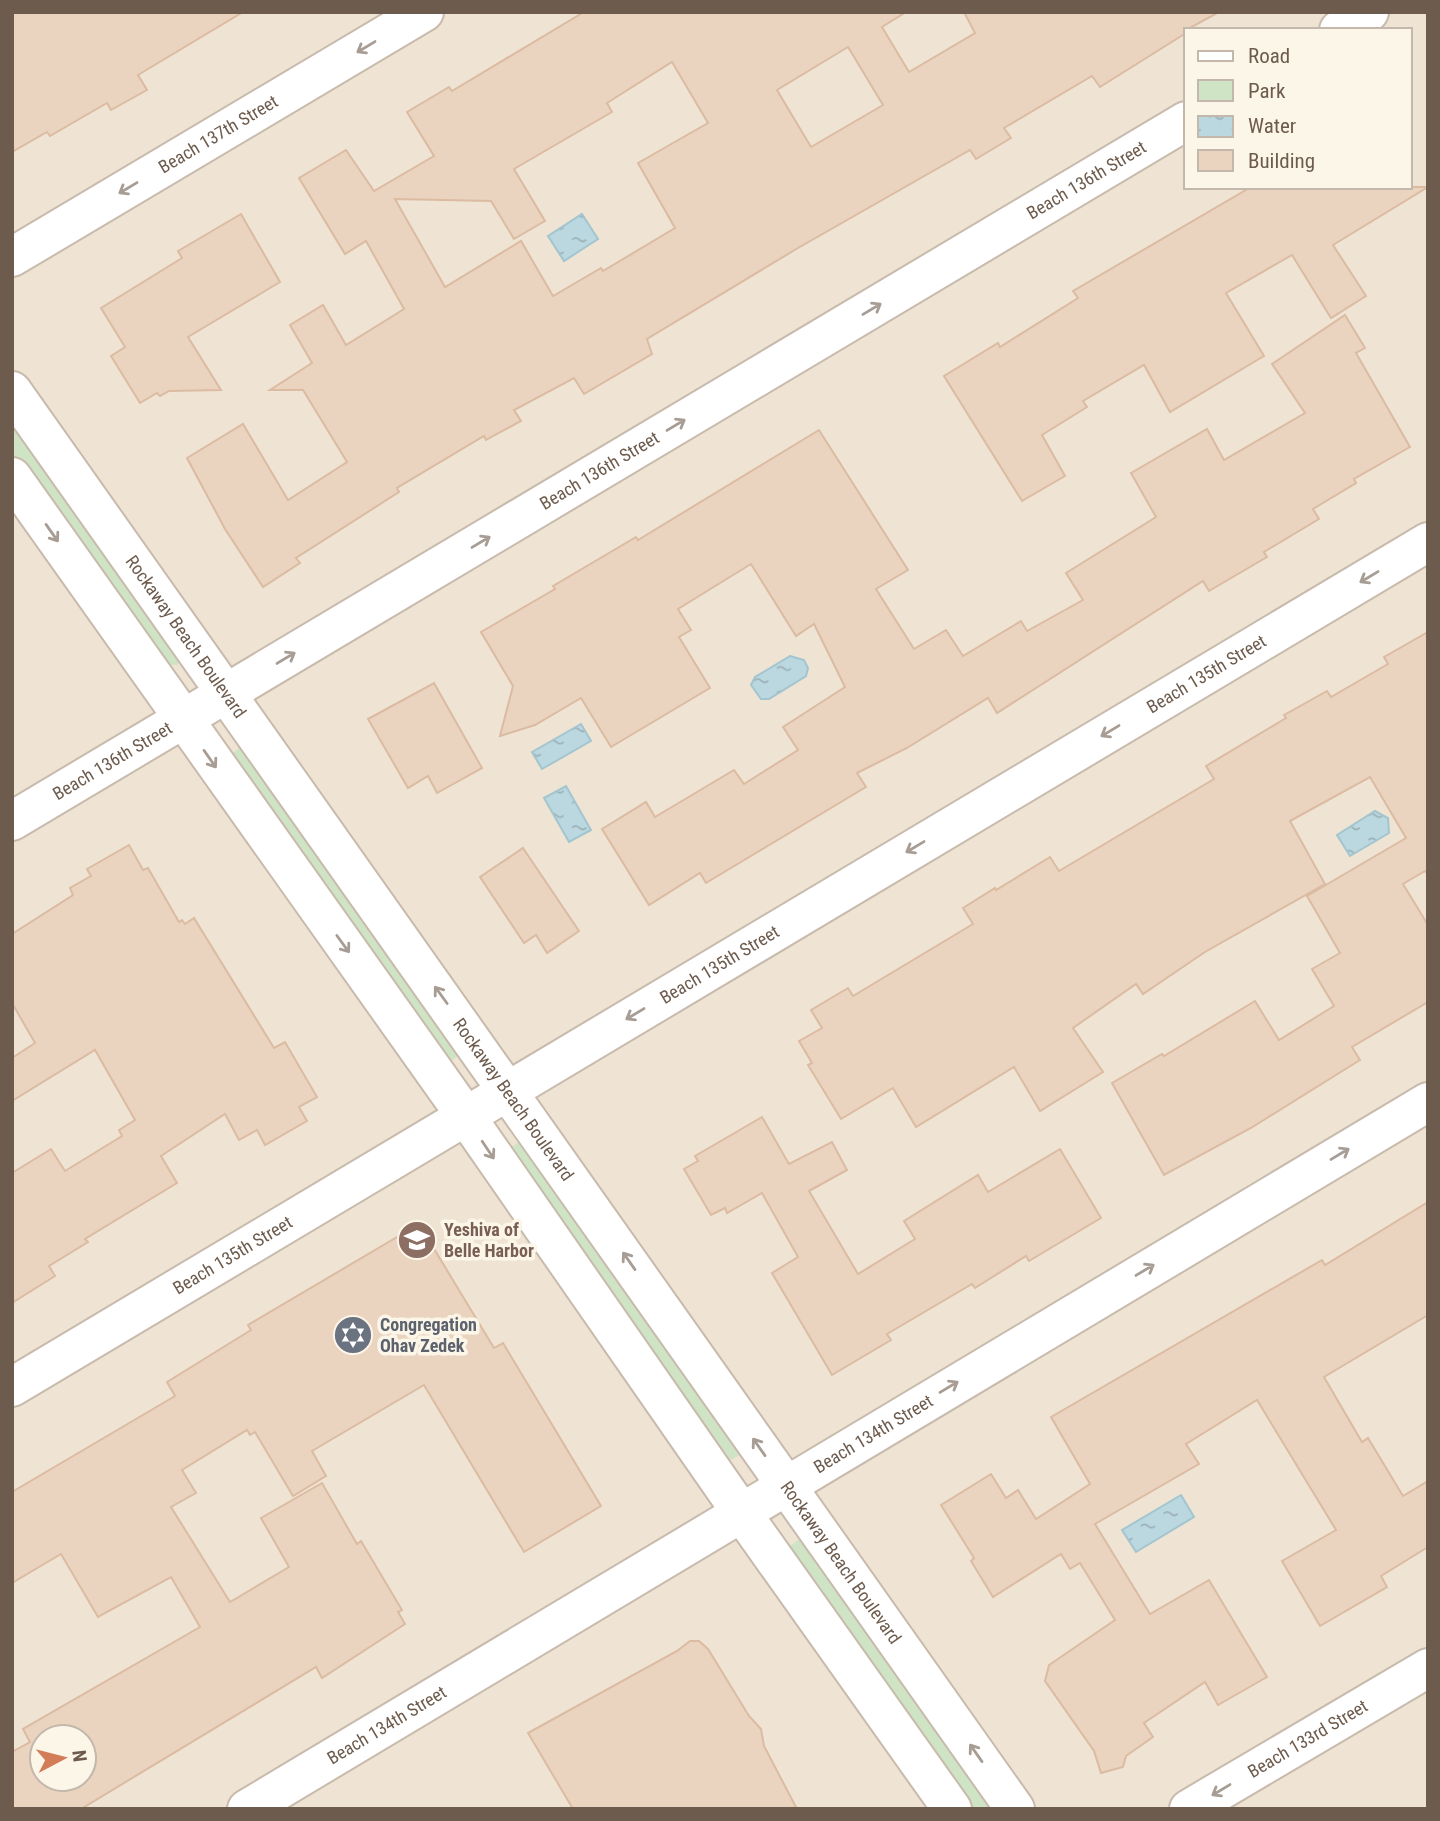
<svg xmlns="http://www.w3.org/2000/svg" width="1440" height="1821" viewBox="0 0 1440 1821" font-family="'Roboto Condensed',sans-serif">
<defs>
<pattern id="water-ripples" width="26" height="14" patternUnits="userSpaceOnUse" patternTransform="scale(1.75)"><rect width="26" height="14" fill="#bbd7df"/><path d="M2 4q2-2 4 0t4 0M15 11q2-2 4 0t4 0" fill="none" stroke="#9cb1b7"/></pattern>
</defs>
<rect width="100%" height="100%" fill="#f9f2e3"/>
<!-- residential -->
<path fill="#efe4d3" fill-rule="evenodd" d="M12 12H1428V1809H12ZM1186 30H1410V187H1186ZM42 1737H84V1779H42Z"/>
<!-- green -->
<g fill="#cfe4c4">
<path d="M12 414 181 659 177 665 162 664 12 452Z"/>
<path d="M242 746 459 1055 449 1062 231 754Z"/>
<path d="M520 1141 741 1454 729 1461 511 1148Z"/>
<path d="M801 1538 994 1809H968L791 1551V1545Z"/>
</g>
<!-- water -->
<g fill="url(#water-ripples)" stroke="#a2c5cf" stroke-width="2">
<path d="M582 214 598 239 564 261 548 236Z"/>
<path d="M790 656 804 660 808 668 806 676 769 699H761L751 685 755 677Z"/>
<path d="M581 724 591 741 542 769 532 752Z"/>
<path d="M566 786 591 830 569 842 544 798Z"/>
<path d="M1375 811 1388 818 1389 833 1350 856 1337 835Z"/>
<path d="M1181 1495 1194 1517 1136 1552 1122 1530Z"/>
</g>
<!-- building -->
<g fill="#ead3bf" stroke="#dbbba1" stroke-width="2" fill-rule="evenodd">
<path d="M12 12H243L138 75 147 90 111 110 107 103 50 136 47 132 12 152Z"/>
<path d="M584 12H906L882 27 909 72 975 33 964 12H1219L1186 30V33L1100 87 1092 76 1004 128 1011 138 976 159 970 150 798 248 647 339 652 354 584 394 574 378 514 410 521 421 486 440 484 436 397 488 399 492 296 558 300 563 263 587 225 529 187 458 243 424 288 500 347 462 303 390H270L312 363 290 325 323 305 346 345 404 309 366 241 345 254 299 178 346 150 374 191 434 156 407 112 449 87 452 91ZM848 47 883 105 811 147 777 90ZM672 62 708 123 638 163 675 228 603 271 601 268 553 296 521 241 445 287 395 199 491 201 514 239 545 221 514 169 612 112 607 103Z"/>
<path d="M1251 187H1428L1333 245 1366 296 1331 318 1292 255 1226 293 1264 356 1170 412 1144 365 1083 401 1087 407 1042 435 1065 476 1022 501 944 376 998 343 1000 347 1078 298 1073 291Z"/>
<path d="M241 214 280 282 188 337 221 390 169 391 160 396 157 393 140 403 111 356 125 347 101 308 182 258 178 251Z"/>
<path d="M1345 315 1365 348 1356 353 1410 447 1354 479 1356 483 1313 509 1319 519 1264 552 1267 557 1209 591 1203 581 997 713 988 698 907 748 857 773 866 787 706 883 700 873 649 905 602 829 646 802 655 817 734 770 744 784 798 750 783 727 845 687 814 624 796 636 751 564 678 609 691 630 679 637 710 688 611 747 581 698 535 725 500 736 513 686 481 632 555 589 553 586 636 537 638 540 819 430 908 570 876 589 914 649 946 630 963 656 1021 621 1027 631 1083 600 1066 573 1156 517 1131 473 1207 429 1224 460 1305 413 1272 364Z"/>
<path d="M1428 632V875L1425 871 1403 884 1428 925V1002L1352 1047 1360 1060 1251 1128 1164 1175 1112 1083 1162 1054 1164 1056 1255 1001 1279 1040 1334 1006 1312 969 1340 953 1307 896 1406 838 1370 777 1290 821 1325 884 1205 952 1143 994 1136 984 1073 1028 1103 1072 1040 1111 1014 1067 916 1127 893 1088 841 1119 808 1065 812 1063 799 1041 822 1028 811 1010 848 988 853 996 973 924 963 908 995 888 996 890 1050 857 1059 871 1214 779 1206 766 1286 718 1284 715 1327 691 1331 697 1388 664 1384 657Z"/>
<path d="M434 683 482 768 437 793 428 776 408 788 368 719Z"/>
<path d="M129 845 143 870 148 868 179 922 182 920 185 924 194 918 274 1048 285 1042 317 1097 299 1107 307 1121 265 1145 257 1130 239 1140 225 1114 161 1156 177 1183 85 1239 88 1242 49 1266 55 1276 12 1303V1173L51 1149 65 1171 122 1136 119 1130 135 1120 95 1050 12 1101V1058L35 1043 12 1003V934L73 895 70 888 91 876 87 869Z"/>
<path d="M523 848 579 931 547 953 536 935 524 943 480 877Z"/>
<path d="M762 1117 789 1164 832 1142 847 1170 809 1191 858 1274 915 1239 904 1221 978 1175 988 1192 1060 1149 1101 1218 1029 1261 1026 1256 975 1288 972 1284 887 1334 891 1340 832 1375 772 1273 798 1257 762 1193 727 1213 725 1208 711 1215 684 1169 698 1161 695 1156Z"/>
<path d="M1428 1202V1315L1324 1377 1362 1442 1368 1438 1403 1496 1428 1481V1547L1381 1576 1387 1587 1320 1626 1282 1561 1336 1530 1257 1400 1186 1444 1199 1464 1095 1524 1150 1614 1209 1580 1267 1677 1218 1705 1205 1682 1144 1723 1153 1737 1126 1756 1123 1767 1101 1773 1094 1751 1045 1681 1049 1665 1115 1620 1080 1563 1070 1569 1061 1554 993 1597 971 1561 974 1558 941 1505 991 1474 1006 1498 1018 1490 1036 1519 1090 1484 1051 1417 1322 1260 1325 1265Z"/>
<path d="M419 1224 494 1348 503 1343 601 1506 524 1552 424 1385 312 1451 326 1476 293 1496 255 1432 250 1435 247 1430 182 1470 196 1493 171 1507 230 1602 289 1567 261 1518 322 1483 357 1544 361 1541 402 1610 398 1612 405 1624 322 1678 316 1667 81 1809H12V1752L30 1742 23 1729 200 1627 171 1577 98 1617 61 1554 12 1583V1492L175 1396 167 1382 251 1330 248 1325ZM42 1737H84V1779H42Z"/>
<path d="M690 1641H699L708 1649 749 1716 761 1729 764 1746 797 1809H573L528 1733 677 1651Z"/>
</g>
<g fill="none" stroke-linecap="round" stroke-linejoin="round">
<!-- minor casing -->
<g stroke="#c8baac" stroke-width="42">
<g id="minor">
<path d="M1339 30 1369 12"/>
<path id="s1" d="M12 257 424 12"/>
<path id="s2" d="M12 391 1015 1809"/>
<path d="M12 477 465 1115 741 1512 952 1809"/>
<path id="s3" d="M12 821 1186 121"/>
<path id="s4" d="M12 1387 1428 542"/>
<path id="s5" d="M247 1809 1428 1102"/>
<path id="s6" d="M1189 1809 1428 1668"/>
</g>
</g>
<!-- minor -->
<use href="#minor" stroke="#fff" stroke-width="38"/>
</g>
<!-- one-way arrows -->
<defs><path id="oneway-shaft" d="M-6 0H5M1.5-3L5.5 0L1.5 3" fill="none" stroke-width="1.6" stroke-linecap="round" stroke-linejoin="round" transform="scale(1.75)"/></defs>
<g stroke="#a79d94">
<use href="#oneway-shaft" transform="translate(366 47) rotate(149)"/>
<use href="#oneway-shaft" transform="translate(128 188) rotate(149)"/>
<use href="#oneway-shaft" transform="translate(872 309) rotate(-31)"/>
<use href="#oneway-shaft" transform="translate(676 425) rotate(-31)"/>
<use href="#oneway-shaft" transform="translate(52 533) rotate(55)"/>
<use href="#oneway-shaft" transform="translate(481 542) rotate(-31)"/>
<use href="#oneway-shaft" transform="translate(1369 577) rotate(149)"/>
<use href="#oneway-shaft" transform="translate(286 658) rotate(-31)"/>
<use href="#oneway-shaft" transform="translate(1110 731) rotate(149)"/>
<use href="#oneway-shaft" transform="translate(210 759) rotate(55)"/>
<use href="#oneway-shaft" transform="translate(915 847) rotate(149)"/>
<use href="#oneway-shaft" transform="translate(343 944) rotate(54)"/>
<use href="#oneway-shaft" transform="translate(441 995) rotate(-126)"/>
<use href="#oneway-shaft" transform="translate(635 1014) rotate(149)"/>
<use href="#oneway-shaft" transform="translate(488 1150) rotate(56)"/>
<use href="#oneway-shaft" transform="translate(1340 1154) rotate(-31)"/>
<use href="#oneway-shaft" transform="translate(629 1261) rotate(-125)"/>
<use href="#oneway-shaft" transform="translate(1145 1270) rotate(-31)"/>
<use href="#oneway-shaft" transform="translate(949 1387) rotate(-31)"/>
<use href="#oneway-shaft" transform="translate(759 1447) rotate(-125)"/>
<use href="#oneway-shaft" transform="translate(976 1753) rotate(-125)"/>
<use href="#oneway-shaft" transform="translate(1221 1790) rotate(149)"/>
</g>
<!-- icons -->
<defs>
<g id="school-disc" transform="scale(2.0125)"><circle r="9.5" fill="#8d6e63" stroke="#fcf6e9"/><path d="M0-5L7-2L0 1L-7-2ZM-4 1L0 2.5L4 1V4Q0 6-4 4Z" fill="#fff"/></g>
<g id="synagogue-disc" transform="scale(2.0125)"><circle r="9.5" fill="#6b7280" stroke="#fcf6e9"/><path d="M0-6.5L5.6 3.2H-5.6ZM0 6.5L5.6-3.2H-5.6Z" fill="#fff"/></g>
</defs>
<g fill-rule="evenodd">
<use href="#school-disc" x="417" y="1240"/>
<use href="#synagogue-disc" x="353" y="1335"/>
</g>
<g text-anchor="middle" stroke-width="7" stroke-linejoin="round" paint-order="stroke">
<!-- street labels -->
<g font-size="18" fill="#6d5b4d" stroke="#fcf6e9">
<text dy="6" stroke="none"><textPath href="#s1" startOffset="240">Beach 137th Street</textPath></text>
<text dy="6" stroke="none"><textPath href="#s3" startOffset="1251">Beach 136th Street</textPath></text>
<text dy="6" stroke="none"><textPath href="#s3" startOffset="684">Beach 136th Street</textPath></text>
<text dy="6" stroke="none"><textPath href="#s2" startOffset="301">Rockaway Beach Boulevard</textPath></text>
<text dy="6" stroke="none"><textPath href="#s4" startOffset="1391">Beach 135th Street</textPath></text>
<text dy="6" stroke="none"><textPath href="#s3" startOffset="117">Beach 136th Street</textPath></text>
<text dy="6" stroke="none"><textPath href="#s4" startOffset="824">Beach 135th Street</textPath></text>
<text dy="6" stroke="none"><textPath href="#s2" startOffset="868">Rockaway Beach Boulevard</textPath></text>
<text dy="6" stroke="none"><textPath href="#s4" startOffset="257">Beach 135th Street</textPath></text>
<text dy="6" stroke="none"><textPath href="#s5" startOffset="730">Beach 134th Street</textPath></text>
<text dy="6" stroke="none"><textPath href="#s2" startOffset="1435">Rockaway Beach Boulevard</textPath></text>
<text dy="6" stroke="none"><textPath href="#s5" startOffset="163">Beach 134th Street</textPath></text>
<text dy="6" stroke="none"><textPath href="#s6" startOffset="138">Beach 133rd Street</textPath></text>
</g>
<!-- education labels -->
<g font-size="18" font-weight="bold" fill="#785e54" stroke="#fcf6e9" text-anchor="start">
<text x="444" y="1236">Yeshiva of<tspan x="444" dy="21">Belle Harbor</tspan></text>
</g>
<!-- worship labels -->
<g font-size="18" font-weight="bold" fill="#5b616d" stroke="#fcf6e9" text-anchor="start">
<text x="380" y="1331">Congregation<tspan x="380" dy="21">Ohav Zedek</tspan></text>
</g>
</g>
<!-- border -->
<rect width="1440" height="1821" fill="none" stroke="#6d5b4d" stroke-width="28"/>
<!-- legend -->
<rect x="1184" y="28" width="228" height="161" fill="#fcf6e9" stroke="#c3b8ab" stroke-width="2"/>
<rect x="1198" y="51" width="35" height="10" fill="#ffffff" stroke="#c3b8ab" stroke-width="2"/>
<text x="1248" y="63" font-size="21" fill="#6d5b4d">Road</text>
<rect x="1198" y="80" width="35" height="21" fill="#cfe4c4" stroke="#c3b8ab" stroke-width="2"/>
<text x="1248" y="98" font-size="21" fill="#6d5b4d">Park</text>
<rect x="1198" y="116" width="35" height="21" fill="url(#water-ripples)" stroke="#c3b8ab" stroke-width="2"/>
<text x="1248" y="133" font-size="21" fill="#6d5b4d">Water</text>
<rect x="1198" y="150" width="35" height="21" fill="#ead3bf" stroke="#c3b8ab" stroke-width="2"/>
<text x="1248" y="168" font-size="21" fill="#6d5b4d">Building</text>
<!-- north arrow -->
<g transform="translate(63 1758) rotate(83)"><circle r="33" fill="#fcf6e9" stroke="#c3b8ab" stroke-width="2"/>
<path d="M0-5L12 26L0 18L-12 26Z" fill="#d37d58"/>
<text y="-10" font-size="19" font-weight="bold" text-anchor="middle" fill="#6d5b4d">N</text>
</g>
</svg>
